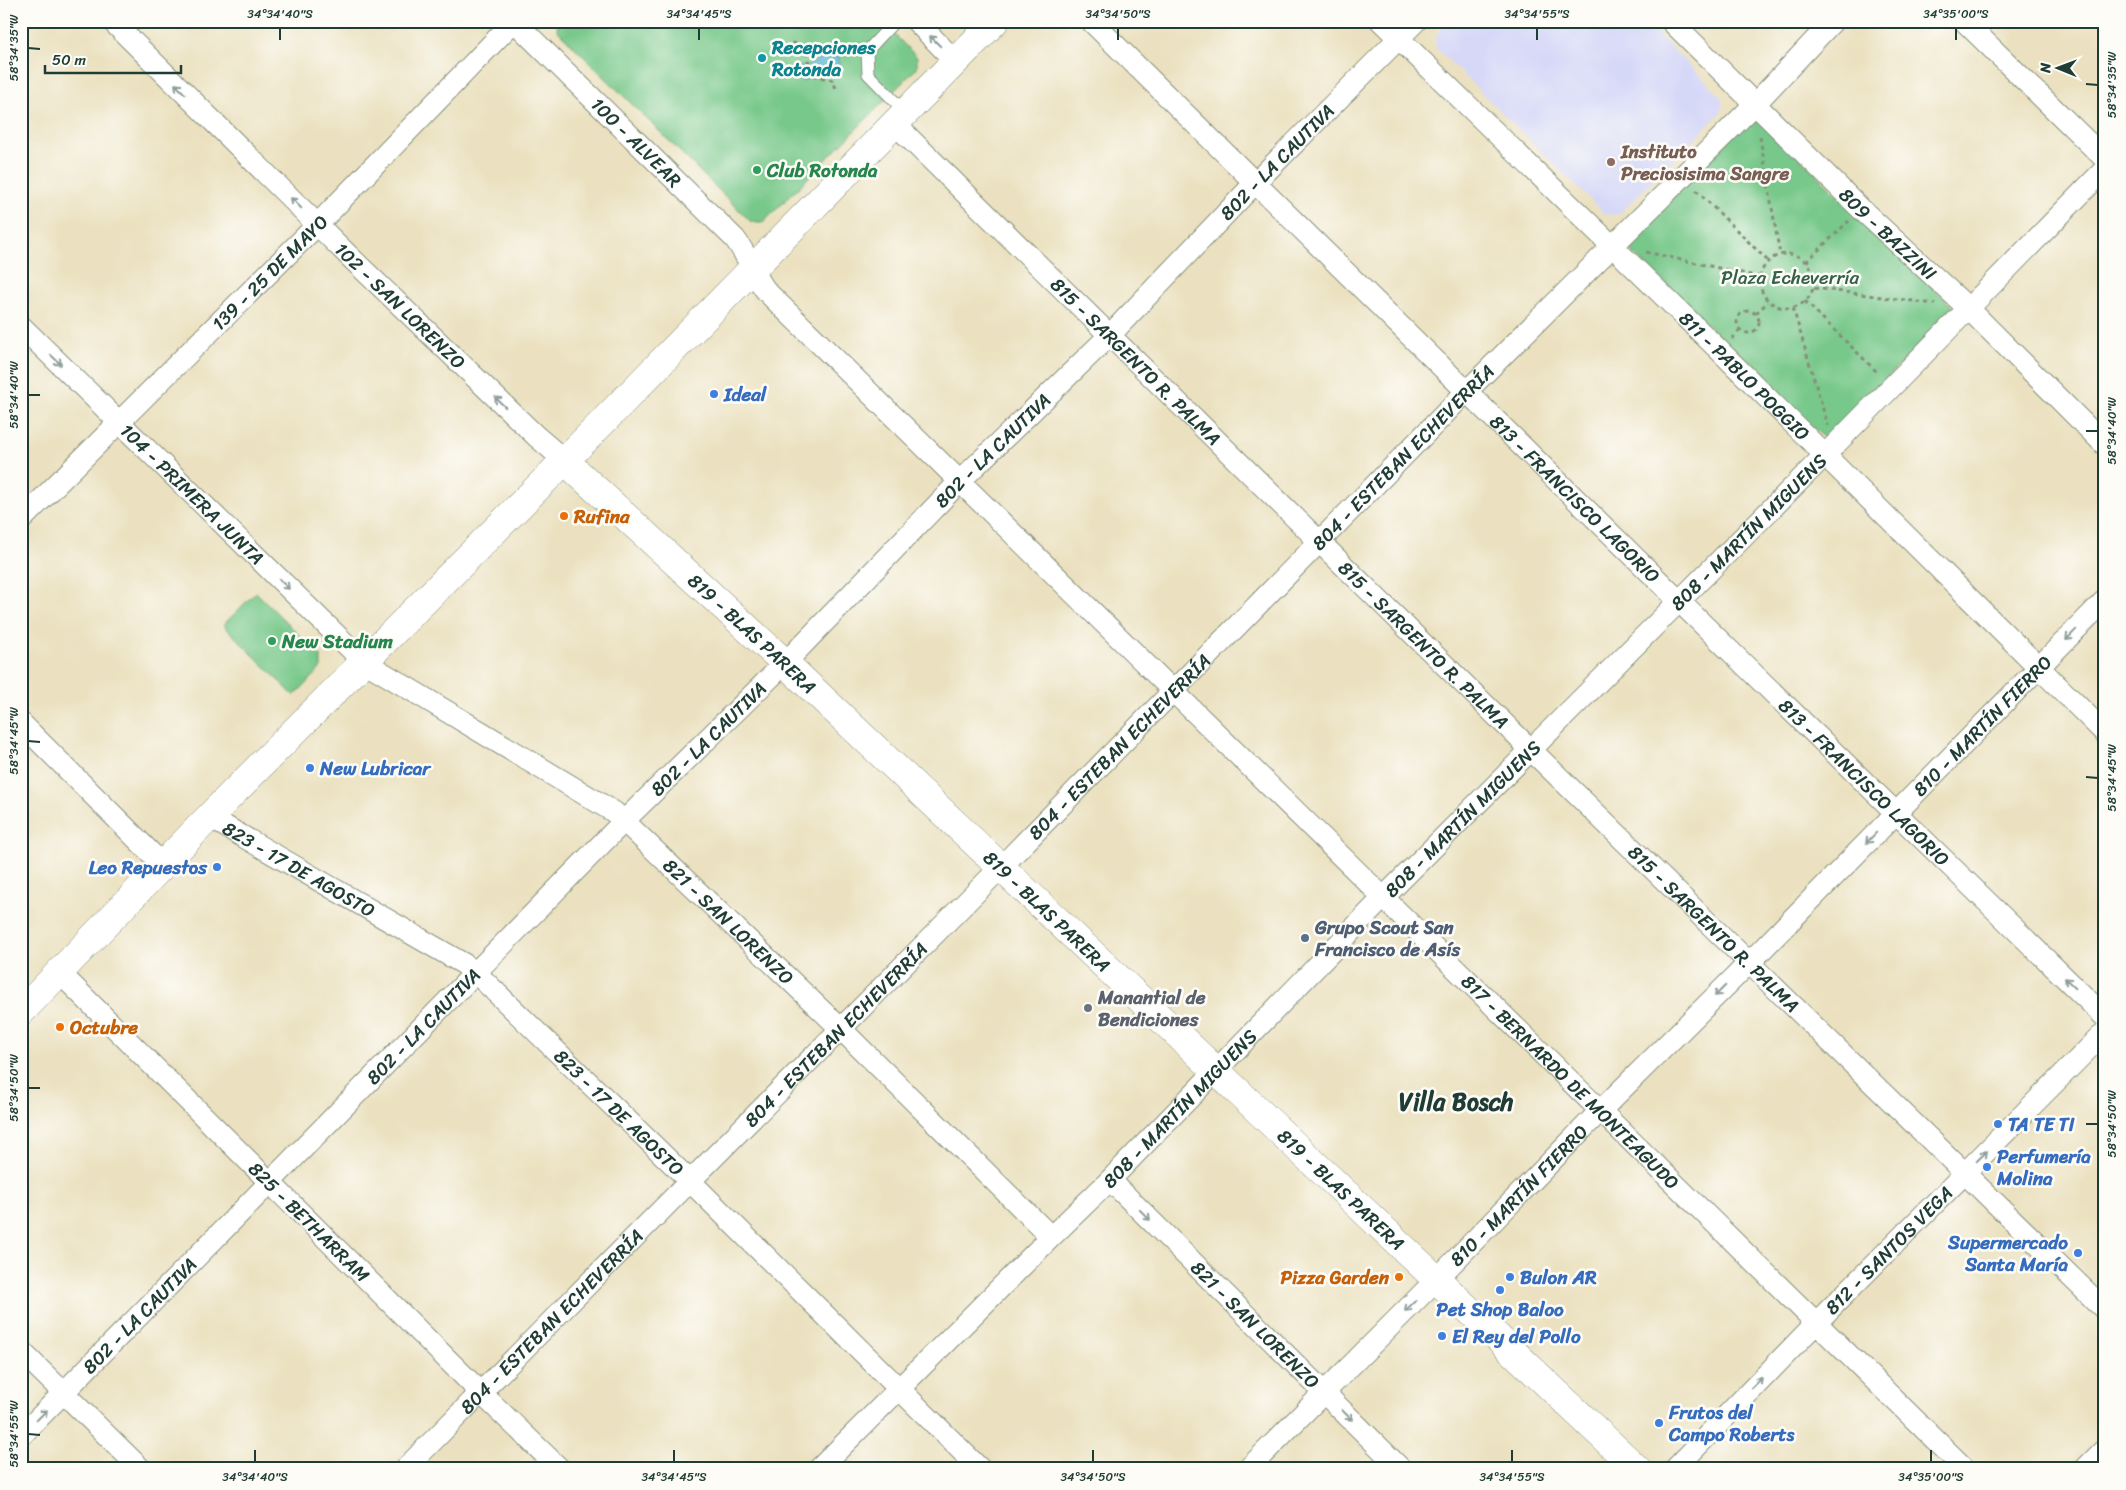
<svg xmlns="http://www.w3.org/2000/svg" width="2126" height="1490" viewBox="0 0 2126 1490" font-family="Sriracha,sans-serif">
<rect width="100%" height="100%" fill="#fdfcf7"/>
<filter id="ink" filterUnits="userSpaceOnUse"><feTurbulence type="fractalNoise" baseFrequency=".02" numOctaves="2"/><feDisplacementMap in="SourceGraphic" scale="10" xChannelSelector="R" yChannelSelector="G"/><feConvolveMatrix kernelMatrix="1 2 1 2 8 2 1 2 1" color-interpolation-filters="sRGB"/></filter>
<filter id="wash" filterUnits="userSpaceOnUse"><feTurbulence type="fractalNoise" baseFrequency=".0096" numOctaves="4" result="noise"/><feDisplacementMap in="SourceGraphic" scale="20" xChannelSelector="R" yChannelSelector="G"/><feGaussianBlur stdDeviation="1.12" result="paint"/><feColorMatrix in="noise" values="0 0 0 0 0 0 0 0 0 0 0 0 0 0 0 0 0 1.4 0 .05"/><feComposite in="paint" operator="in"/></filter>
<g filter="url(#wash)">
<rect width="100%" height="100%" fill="#ebe1c0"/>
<!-- built -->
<path fill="#d6d8f8" d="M1450 21H1644L1722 97V111L1619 214 1606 215 1436 48 1435 36Z"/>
<!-- green -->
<g fill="#77c88a" stroke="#4b825f">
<path d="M558 21H881L917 57V68L764 222H751L557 30Z"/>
<path d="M1754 113 1954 308 1827 441 1626 246Z"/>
<path d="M256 592 321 657V668L294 696 223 625Z"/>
</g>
<!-- water -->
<path fill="#51b0d0" stroke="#387682" d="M830 50 835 51C841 57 840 65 836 72L816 74 803 81 796 77V73L799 67 811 65Z"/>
</g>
<g filter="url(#ink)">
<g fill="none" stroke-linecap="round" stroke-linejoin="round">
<!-- lane casing -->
<g stroke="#858f7a" stroke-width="13">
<path id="lane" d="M895 21 867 51 868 74 906 113"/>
</g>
<!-- street casing -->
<g stroke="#858f7a" stroke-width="23">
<g id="street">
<path id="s1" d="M112 21 347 254 536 436 564 460"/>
<path id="s2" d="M514 21 735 239C748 256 754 276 767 292L1965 1469"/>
<path d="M916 21 955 61"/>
<path id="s3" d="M1091 21 1679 601 2105 1017"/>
<path id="s4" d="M1381 21 1720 351 2105 733"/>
<path id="s5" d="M1671 21 1861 209 1968 308 2105 445"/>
<path d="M1964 21 2105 159"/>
<path id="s6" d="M895 124 1531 750 2105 1310"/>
<path id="s7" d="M21 326 363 661 614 812 624 821 841 1029 1051 1237"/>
<path id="s8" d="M21 520 318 224 514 21"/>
<path d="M21 723 163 865"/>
<path id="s9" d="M209 817 464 964 476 973 690 1181 980 1469"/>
<path id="s10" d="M60 973 480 1392 560 1469"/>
<path id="s11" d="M1110 1180 1401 1469"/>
<path d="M21 1351 141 1469"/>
<path id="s12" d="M21 1436 624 821 785 663 960 481 1110 335 1256 182 1416 21"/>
<path id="s13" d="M405 1469 1001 867 1467 391 1755 104 1833 21"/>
<path id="s14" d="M819 1469 1051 1237 1110 1180 1384 897 1825 455 2105 169"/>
<path id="s15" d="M1248 1469 1437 1279 1600 1111 1749 963 2105 600"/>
<path id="s16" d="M1675 1469 1817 1322 2105 1032"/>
<path d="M2085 1469 2105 1449"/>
</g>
</g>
<!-- secondary casing -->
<g stroke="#858f7a" stroke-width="29">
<g id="secondary">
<path id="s17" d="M564 460 785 663 1637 1469"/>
<path d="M21 1012 209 817 589 436 995 21"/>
</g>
</g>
<!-- path -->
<g stroke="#858f7a" stroke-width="3" stroke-dasharray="4 4" stroke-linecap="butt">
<path d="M793 42 807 55 810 69 816 76 832 80 837 90"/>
<path d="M1760 137 1780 255"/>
<path d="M1696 190 1768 261"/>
<path d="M1646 252 1760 277"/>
<circle cx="1787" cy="281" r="27"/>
<path d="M1806 262 1849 221"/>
<path d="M1814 288 1935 304"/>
<path d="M1805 301 1878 373"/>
<path d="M1793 308 1828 426"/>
<circle cx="1748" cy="322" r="11"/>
<path d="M1756 313 1768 302"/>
<path d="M1732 339 1740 330"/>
</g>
<!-- lane -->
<use href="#lane" stroke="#fff" stroke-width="11"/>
<!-- street -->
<use href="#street" stroke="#fff" stroke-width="21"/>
<!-- secondary -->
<use href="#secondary" stroke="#fff" stroke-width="28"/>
</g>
<!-- one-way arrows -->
<defs><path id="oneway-shaft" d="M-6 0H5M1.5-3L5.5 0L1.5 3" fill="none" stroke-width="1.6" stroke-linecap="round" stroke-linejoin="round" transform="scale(1.25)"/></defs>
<g stroke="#8f9e9a">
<use href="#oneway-shaft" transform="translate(935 41) rotate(-135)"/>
<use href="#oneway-shaft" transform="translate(180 89) rotate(-135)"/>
<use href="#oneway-shaft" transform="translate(296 203) rotate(-135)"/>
<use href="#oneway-shaft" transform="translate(56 360) rotate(44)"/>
<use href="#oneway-shaft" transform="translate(500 402) rotate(-136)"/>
<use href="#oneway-shaft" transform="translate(284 584) rotate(45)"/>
<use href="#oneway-shaft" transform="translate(2071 635) rotate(134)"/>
<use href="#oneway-shaft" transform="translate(1871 838) rotate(134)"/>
<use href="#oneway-shaft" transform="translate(2070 983) rotate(-136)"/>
<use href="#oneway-shaft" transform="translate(1720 991) rotate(135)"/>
<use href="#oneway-shaft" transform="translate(1982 1156) rotate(-45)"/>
<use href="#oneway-shaft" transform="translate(1145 1215) rotate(45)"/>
<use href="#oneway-shaft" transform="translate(1410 1306) rotate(135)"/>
<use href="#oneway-shaft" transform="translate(1757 1383) rotate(-46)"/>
<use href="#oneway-shaft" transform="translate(42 1415) rotate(-45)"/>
<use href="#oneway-shaft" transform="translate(1347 1415) rotate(45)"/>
</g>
</g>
<!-- ticks -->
<path fill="none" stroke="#1f3d34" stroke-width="2" d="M280 40V28M699 40V28M1118 40V28M1537 40V28M1956 40V28M28 48 40 49M2086 84 2098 85M28 395H40M2086 431H2098M28 741 40 742M2086 777 2098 778M28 1088H40M2086 1124H2098M28 1434 40 1435M255 1462V1450M674 1462V1450M1093 1462V1450M1512 1462V1450M1931 1462V1450"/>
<!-- markers -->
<circle fill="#0f9aa8" stroke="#fdfcf7" stroke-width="2" cx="762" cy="58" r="5"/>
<circle fill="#8d6e63" stroke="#fdfcf7" stroke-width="2" cx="1611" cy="162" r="5"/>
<g fill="#2e9e5b" stroke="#fdfcf7" stroke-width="2">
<circle cx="757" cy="170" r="5"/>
<circle cx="272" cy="641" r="5"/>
</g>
<g fill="#3f7fe0" stroke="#fdfcf7" stroke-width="2">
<circle cx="714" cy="394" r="5"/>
<circle cx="310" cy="768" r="5"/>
<circle cx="217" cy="867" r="5"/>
<circle cx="1998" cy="1124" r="5"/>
<circle cx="1987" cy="1167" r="5"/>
<circle cx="2078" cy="1253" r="5"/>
<circle cx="1510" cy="1277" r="5"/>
<circle cx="1500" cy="1290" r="5"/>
<circle cx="1442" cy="1336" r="5"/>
<circle cx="1659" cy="1423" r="5"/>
</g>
<g fill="#e8710a" stroke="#fdfcf7" stroke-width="2">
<circle cx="564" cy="516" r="5"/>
<circle cx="60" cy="1027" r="5"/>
<circle cx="1399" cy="1277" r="5"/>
</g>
<circle fill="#5c6f8a" stroke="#fdfcf7" stroke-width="2" cx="1305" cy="938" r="5"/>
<circle fill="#6b7280" stroke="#fdfcf7" stroke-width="2" cx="1088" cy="1008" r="5"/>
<g text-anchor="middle" stroke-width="5" stroke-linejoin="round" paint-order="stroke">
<!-- culture labels -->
<g font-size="19" font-weight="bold" fill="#0d838f" stroke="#fdfcf7" text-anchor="start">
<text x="772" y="54">Recepciones<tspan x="772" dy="22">Rotonda</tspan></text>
</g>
<!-- street labels -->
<g font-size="19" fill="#1f3d34" stroke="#fdfcf7">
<text dy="7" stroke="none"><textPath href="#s2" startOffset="172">100 - ALVEAR</textPath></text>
<text dy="7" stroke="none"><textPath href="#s12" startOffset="1789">802 - LA CAUTIVA</textPath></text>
<text dy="7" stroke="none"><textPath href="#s5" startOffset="304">809 - BAZZINI</textPath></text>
<text dy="7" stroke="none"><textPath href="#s8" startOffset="351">139 - 25 DE MAYO</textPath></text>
<text dy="7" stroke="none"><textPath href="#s1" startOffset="405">102 - SAN LORENZO</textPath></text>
<text dy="7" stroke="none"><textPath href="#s6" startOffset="338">815 - SARGENTO R. PALMA</textPath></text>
<text dy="7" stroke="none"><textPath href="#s4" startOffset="508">811 - PABLO POGGIO</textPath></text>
<text dy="7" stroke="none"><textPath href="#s12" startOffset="1384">802 - LA CAUTIVA</textPath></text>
<text dy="7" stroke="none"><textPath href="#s13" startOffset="1421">804 - ESTEBAN ECHEVERRÍA</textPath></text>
<text dy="7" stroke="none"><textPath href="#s7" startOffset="240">104 - PRIMERA JUNTA</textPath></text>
<text dy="7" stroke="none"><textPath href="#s3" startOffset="680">813 - FRANCISCO LAGORIO</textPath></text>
<text dy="7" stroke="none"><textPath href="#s14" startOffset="1320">808 - MARTÍN MIGUENS</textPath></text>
<text dy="7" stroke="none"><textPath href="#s17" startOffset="256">819 - BLAS PARERA</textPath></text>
<text dy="7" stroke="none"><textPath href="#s6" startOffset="742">815 - SARGENTO R. PALMA</textPath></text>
<text dy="7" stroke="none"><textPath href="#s15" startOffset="1045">810 - MARTÍN FIERRO</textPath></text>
<text dy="7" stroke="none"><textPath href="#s12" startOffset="979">802 - LA CAUTIVA</textPath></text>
<text dy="7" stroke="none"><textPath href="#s13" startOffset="1016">804 - ESTEBAN ECHEVERRÍA</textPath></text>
<text dy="7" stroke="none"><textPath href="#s3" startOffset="1085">813 - FRANCISCO LAGORIO</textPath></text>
<text dy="7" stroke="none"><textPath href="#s14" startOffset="915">808 - MARTÍN MIGUENS</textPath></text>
<text dy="7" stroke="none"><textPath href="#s9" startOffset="104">823 - 17 DE AGOSTO</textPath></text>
<text dy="7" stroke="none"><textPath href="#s17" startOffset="661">819 - BLAS PARERA</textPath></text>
<text dy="7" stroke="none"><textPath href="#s7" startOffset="930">821 - SAN LORENZO</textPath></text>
<text dy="7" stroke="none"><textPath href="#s6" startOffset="1148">815 - SARGENTO R. PALMA</textPath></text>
<text dy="7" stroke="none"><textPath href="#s12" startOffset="574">802 - LA CAUTIVA</textPath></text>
<text dy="7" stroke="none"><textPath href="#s13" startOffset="612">804 - ESTEBAN ECHEVERRÍA</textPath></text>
<text dy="7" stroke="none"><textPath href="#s2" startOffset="1499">817 - BERNARDO DE MONTEAGUDO</textPath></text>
<text dy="7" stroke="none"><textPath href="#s14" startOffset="510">808 - MARTÍN MIGUENS</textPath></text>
<text dy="7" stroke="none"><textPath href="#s9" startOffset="509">823 - 17 DE AGOSTO</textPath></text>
<text dy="7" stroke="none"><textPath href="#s17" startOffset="1066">819 - BLAS PARERA</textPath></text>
<text dy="7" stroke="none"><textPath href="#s15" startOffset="385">810 - MARTÍN FIERRO</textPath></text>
<text dy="7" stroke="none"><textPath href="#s10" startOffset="352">825 - BETHARRAM</textPath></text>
<text dy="7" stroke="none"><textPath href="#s16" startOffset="306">812 - SANTOS VEGA</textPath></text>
<text dy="7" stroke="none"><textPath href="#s12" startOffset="169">802 - LA CAUTIVA</textPath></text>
<text dy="7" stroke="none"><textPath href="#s13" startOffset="208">804 - ESTEBAN ECHEVERRÍA</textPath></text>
<text dy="7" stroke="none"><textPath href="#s11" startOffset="205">821 - SAN LORENZO</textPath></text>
</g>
<!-- education labels -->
<g font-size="19" font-weight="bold" fill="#785e54" stroke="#fdfcf7" text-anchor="start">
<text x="1621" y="158">Instituto<tspan x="1621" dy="22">Preciosisima Sangre</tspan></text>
</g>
<!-- leisure labels -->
<g font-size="19" font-weight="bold" fill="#27864d" stroke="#fdfcf7" text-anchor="start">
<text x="767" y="177">Club Rotonda</text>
<text x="282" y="648">New Stadium</text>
</g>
<!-- park labels -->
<g font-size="19" fill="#35604a" stroke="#fdfcf7">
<text x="1790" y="284">Plaza Echeverría</text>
</g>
<!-- shop labels -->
<g font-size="19" font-weight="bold" fill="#366cbe" stroke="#fdfcf7" text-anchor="start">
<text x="724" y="401">Ideal</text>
<text x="320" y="775">New Lubricar</text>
<text x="207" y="874" text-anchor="end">Leo Repuestos</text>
<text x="2008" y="1131">TA TE TI</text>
<text x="1997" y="1163">Perfumería<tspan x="1997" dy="22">Molina</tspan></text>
<text x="2068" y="1249" text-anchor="end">Supermercado<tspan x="2068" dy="22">Santa María</tspan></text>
<text x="1520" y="1284">Bulon AR</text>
<text x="1500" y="1316" text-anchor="middle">Pet Shop Baloo</text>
<text x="1452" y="1343">El Rey del Pollo</text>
<text x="1669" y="1419">Frutos del<tspan x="1669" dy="22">Campo Roberts</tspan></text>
</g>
<!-- food labels -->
<g font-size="19" font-weight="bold" fill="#c56008" stroke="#fdfcf7" text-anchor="start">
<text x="574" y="523">Rufina</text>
<text x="70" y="1034">Octubre</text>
<text x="1389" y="1284" text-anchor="end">Pizza Garden</text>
</g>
<!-- service labels -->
<g font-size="19" font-weight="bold" fill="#4e5e75" stroke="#fdfcf7" text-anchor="start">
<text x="1315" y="934">Grupo Scout San<tspan x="1315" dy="22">Francisco de Asís</tspan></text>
</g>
<!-- worship labels -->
<g font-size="19" font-weight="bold" fill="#5b616d" stroke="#fdfcf7" text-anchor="start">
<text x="1098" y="1004">Manantial de<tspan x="1098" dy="22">Bendiciones</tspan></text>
</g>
<!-- district labels -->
<g font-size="24" font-weight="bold" fill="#1f3d34" stroke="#fdfcf7">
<text x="1456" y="1110">Villa Bosch</text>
</g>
</g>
<!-- margin -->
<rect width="2126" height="1490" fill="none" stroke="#fdfcf7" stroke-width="55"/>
<!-- north arrow -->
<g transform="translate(2058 68) rotate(271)" stroke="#fdfcf7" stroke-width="4" paint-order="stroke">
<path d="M0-4L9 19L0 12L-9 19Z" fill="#1f3d34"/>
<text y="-8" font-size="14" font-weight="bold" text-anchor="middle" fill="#1f3d34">N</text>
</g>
<!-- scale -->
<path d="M45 65v8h136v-8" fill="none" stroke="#1f3d34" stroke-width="2.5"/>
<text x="52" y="65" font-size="15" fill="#1f3d34" stroke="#fdfcf7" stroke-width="4" paint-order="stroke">50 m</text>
<rect x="28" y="28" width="2070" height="1434" fill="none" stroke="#1f3d34" stroke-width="2"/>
<g font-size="12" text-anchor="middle" fill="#1f3d34">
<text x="280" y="18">34°34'40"S</text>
<text x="699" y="18">34°34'45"S</text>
<text x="1118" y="18">34°34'50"S</text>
<text x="1537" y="18">34°34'55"S</text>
<text x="1956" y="18">34°35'00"S</text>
<text transform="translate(14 48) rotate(-90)" y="4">58°34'35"W</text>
<text transform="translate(2112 85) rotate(-90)" y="4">58°34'35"W</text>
<text transform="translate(14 395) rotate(-90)" y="4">58°34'40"W</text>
<text transform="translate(2112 431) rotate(-90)" y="4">58°34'40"W</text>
<text transform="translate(14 741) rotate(-90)" y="4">58°34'45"W</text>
<text transform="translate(2112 778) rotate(-90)" y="4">58°34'45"W</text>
<text transform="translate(14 1088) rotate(-90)" y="4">58°34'50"W</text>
<text transform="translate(2112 1124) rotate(-90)" y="4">58°34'50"W</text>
<text transform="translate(14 1434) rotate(-90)" y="4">58°34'55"W</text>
<text x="255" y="1481">34°34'40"S</text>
<text x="674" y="1481">34°34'45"S</text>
<text x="1093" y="1481">34°34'50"S</text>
<text x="1512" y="1481">34°34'55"S</text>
<text x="1931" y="1481">34°35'00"S</text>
</g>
</svg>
